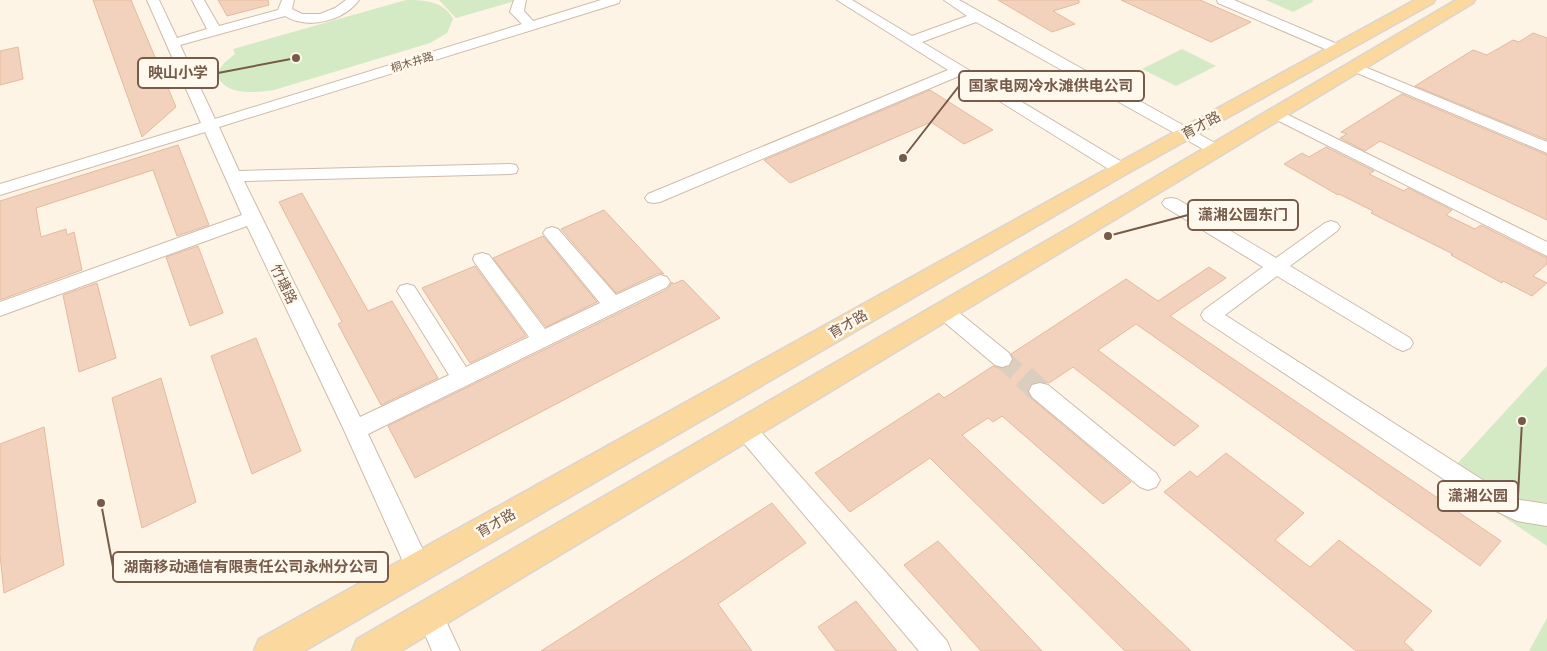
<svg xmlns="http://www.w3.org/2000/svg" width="1547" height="651" viewBox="0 0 1547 651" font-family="Ubuntu,'Noto Sans SC',sans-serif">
<rect width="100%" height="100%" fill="#fdf4e5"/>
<!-- green -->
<g fill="#d3eac4">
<path d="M406 0C424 0 444 1 453 19L447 33 430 43 274 90C256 93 222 96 217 73L224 63 235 54 233 49Z"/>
<path d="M439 0H514L515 1 456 18Z"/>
<path d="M1266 0H1311L1314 1 1293 12Z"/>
<path d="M1182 49 1216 66 1176 86 1142 69Z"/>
<path d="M1547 366V546L1445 477Z"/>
<path d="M1547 618V651H1529Z"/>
</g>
<!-- building -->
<g fill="#f2d2bd" stroke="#e5b99d">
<path d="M93 0H131L176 107 142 137Z"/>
<path d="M218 0H268L269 5 227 16Z"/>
<path d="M998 0H1079V3L1053 11 1075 24 1052 32Z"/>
<path d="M1121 0H1200L1251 22 1211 42Z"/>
<path d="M1533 33 1547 38V140L1415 86 1473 50 1487 55 1513 40 1519 42Z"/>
<path d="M18 47 23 79 0 85V51Z"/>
<path d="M930 90 993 130 964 144 931 122 790 183 764 160Z"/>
<path d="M1402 94 1547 155V220L1380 141 1365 151 1340 138 1347 134 1341 132Z"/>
<path d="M178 145 209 225 177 236 153 170 36 208 41 237 66 229 67 235 74 232 82 270 0 300V201Z"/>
<path d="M1326 147 1374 171 1369 174 1404 191 1408 188 1452 210 1446 215 1475 229 1481 225 1547 258V264L1533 276 1547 283 1532 296 1503 281 1502 283 1451 255 1453 254 1371 213 1373 211 1339 194 1338 195 1284 164 1302 153 1309 157Z"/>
<path d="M302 193 368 311 392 301 438 378 381 405 338 324 342 322 279 202Z"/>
<path d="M604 210 664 274 659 273 616 293 561 229Z"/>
<path d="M543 236 597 302 546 327 493 258Z"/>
<path d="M198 246 223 313 190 326 166 257Z"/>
<path d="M475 266 526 336 470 363 422 288Z"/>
<path d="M1209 267 1226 278 1170 316 1501 541 1480 566 1136 324 1098 350 1199 426 1174 446 1073 367 1049 383 1040 381 1032 383 1027 390 1031 398 1131 482 1103 504 1002 416 993 422 988 418 962 435 1191 651H1125L930 458 850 512 815 473 939 393 944 398 993 366 1001 369 1010 367 1014 360 1011 354 1126 279 1158 301Z"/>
<path d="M683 280 720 318 415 478 388 426 668 289 672 282 673 284Z"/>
<path d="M97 283 116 358 79 372 63 295Z"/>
<path d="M256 338 301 451 252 474 211 356Z"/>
<path d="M161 378 196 502 142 528 112 398Z"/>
<path d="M44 427 64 565 4 593 0 555V444Z"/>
<path d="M1226 453 1304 513 1275 540 1302 561 1310 567 1339 540 1432 611 1404 642 1414 651H1356L1164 492 1190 471 1197 477Z"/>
<path d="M772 503 806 543 718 604 752 651H541Z"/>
<path d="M938 541 1042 651H981L904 565Z"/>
<path d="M856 601 897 651H836L818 627Z"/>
</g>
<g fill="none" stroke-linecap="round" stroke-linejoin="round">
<!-- minor-tunnel-far1 -->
<path stroke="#dbcebe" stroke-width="19" stroke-dasharray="19 9" stroke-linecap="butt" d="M1002 359 1025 379"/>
<!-- minor-tunnel -->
<path stroke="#dbcebe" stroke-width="24" stroke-dasharray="24 12" stroke-linecap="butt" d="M1024 377 1040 391"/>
<!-- minor casing -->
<g stroke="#cebbac" stroke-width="2">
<g id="minor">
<path d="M147 0H159L177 38 207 29 192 0H204L219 26 278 10 282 0H294L292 9 302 14H320L335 8 346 0H359C344 21 308 30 285 16L180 45 215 119 522 24 510 12 514 0H526L524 11 533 21 601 0H620L619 3 219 127 239 171 510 164 516 165 518 169 516 173 510 174 244 181 360 417 449 375 397 291 400 286 407 284 414 286 466 367 529 337 475 263 473 259 475 255 482 253 489 255 545 329 600 303 546 237 543 233 546 229 552 227 558 229 616 295 660 275 667 277 670 282 667 287 368 434 431 567 427 575 418 579 409 575 344 430 247 226 0 316V302L242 215 205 132 0 195V184L201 123Z"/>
<path d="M837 0H852L912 36 967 16 944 0H959L1222 147 1224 150 1222 153H1210L976 22 922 42 1127 165 1129 169 1127 173H1115L959 76 660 202 654 203 648 202 645 198 648 194 948 70Z"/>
<path d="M1217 0H1234L1342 46 1344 49 1337 53 1332 52 1218 3Z"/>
<path d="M1355 63 1547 142V153L1350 70 1348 67 1350 64Z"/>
<path d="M1276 109 1547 242V256L1271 117 1268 114 1271 111Z"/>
<path d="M1171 198 1177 199 1276 258 1325 223 1331 221 1337 223 1340 227 1337 231 1290 266 1410 338 1413 343 1410 348 1403 351 1396 348 1277 276 1225 315 1489 484 1520 500 1547 504V526L1517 521 1481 504 1204 320 1201 315 1204 310 1263 267 1165 207 1162 203 1165 199Z"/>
<path d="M944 304 951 306 1009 353 1012 359 1009 365 1002 367 995 365 937 316 934 311 937 306Z"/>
<path d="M1040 383 1048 385 1156 473 1160 480 1156 487 1148 490 1140 487 1032 397 1029 391 1032 385Z"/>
<path d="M745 420 753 423 947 641 951 651H919L737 435 734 429 737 423Z"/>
<path d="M430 602 439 606 460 651H432L417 615 421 606Z"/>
</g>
</g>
<!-- major casing -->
<g stroke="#dbd4d0" stroke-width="3">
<g id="major">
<path d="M1415 0H1435L1433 3 1128 173 304 651H254L259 639 1114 165Z"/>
<path d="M1456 0H1475L1473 3 401 651H352L357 639 1079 222Z"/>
</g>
</g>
<!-- minor -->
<use href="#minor" fill="#fff" fill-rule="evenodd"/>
<!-- major -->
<use href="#major" fill="#fbd99e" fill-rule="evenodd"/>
</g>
<g text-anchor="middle" stroke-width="5" stroke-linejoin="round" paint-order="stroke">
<!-- far-street labels -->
<g font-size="11" fill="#765a4a" stroke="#fff8ec">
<text transform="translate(412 62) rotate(-17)" y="4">桐木井路</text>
</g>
<!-- street labels -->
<g font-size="14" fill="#765a4a" stroke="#fff8ec">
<text transform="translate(1201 125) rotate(-29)" y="5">育才路</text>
<text transform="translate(284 284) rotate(64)" y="5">竹塘路</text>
<text transform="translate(848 324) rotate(-30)" y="5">育才路</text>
<text transform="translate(496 523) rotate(-30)" y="5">育才路</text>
</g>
</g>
<!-- callouts -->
<path fill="none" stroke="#765a4a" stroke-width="2" d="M296 58L218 73M903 158L959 86M1108 236L1188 215M1522 421L1518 496M101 503L113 567"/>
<g fill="#765a4a" stroke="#fff8ec" stroke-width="2">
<circle cx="296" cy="58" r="5"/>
<circle cx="903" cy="158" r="5"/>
<circle cx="1108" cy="236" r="5"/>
<circle cx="1522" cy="421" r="5"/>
<circle cx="101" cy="503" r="5"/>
</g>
<g fill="#fff8ec" stroke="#765a4a" stroke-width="2">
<rect x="138" y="58" width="80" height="30" rx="5"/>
<rect x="959" y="71" width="185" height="30" rx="5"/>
<rect x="1188" y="200" width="110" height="30" rx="5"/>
<rect x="1438" y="481" width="80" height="30" rx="5"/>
<rect x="113" y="552" width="275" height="30" rx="5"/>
</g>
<g font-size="15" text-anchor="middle" font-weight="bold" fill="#765a4a">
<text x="178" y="78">映山小学</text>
<text x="1051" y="91">国家电网冷水滩供电公司</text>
<text x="1243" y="220">潇湘公园东门</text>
<text x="1478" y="501">潇湘公园</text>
<text x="251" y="572">湖南移动通信有限责任公司永州分公司</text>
</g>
</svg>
